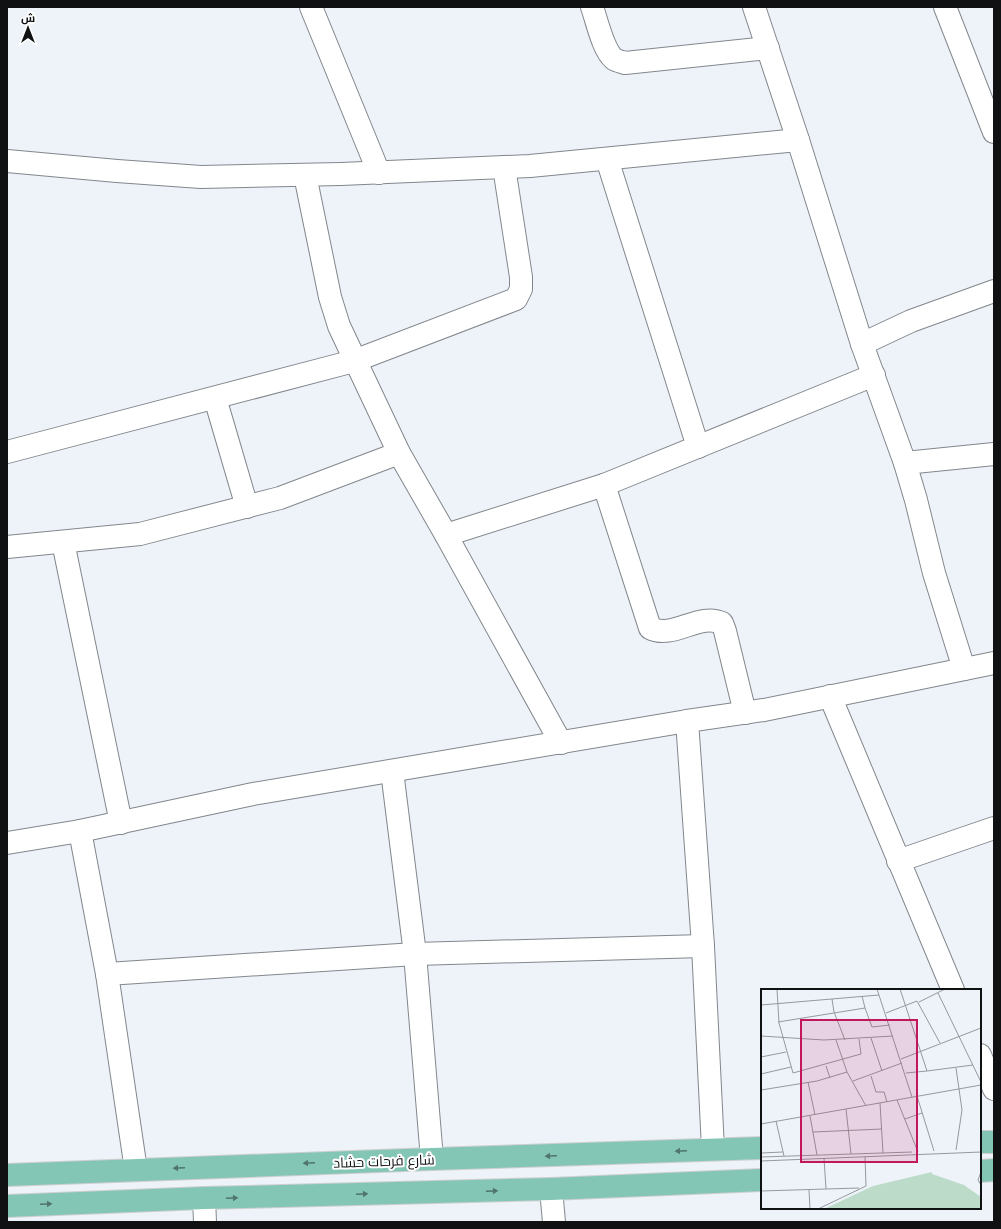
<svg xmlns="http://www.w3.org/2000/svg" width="1001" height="1229" viewBox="0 0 1001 1229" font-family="Helvetica,Cairo,sans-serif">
<rect width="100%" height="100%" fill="#edf3f9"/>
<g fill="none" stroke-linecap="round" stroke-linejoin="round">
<!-- street casing -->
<g stroke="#82878c" stroke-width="24">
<g id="street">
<path d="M311 7 379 173"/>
<path d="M592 7C597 21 603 50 614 59 617 61 622 62 625 63L768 48"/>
<path d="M754 7 798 140 862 344 905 463 916 500 934 573 964 669"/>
<path d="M945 7 994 132"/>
<path d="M607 159 698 447"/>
<path d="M7 161 117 171 201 177 341 174 530 166 798 140"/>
<path d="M305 175 330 297 339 326 399 453"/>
<path d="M862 344 911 321 994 291"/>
<path d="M215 398 247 507"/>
<path d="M7 452 354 361 516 299 521 289V277L504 167"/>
<path d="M905 463 994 454"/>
<path d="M604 485 650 628C673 640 699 612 722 623L725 631 745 713"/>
<path d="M446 535 604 485 874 375"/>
<path d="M63 542 121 823"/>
<path d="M7 547 140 534 280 498 399 453 446 535 561 743"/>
<path d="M830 696 953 990"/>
<path d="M687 721 703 946 713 1149"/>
<path d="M392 771 415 954 432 1159"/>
<path d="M80 831 107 974 136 1170"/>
<path d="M7 843 80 831 253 794 687 721 764 710 994 663"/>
<path d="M898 861 994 828"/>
<path d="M107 974 415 954 703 946"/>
<path d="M980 1055 994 1089"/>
<path d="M551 1189 554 1222"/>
<path d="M204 1198 205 1222"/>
</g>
</g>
<!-- primary casing -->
<g stroke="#cfcfd0" stroke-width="24">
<g id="primary">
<path d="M980 1142H994"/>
<path d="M980 1171 994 1170"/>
<path d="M7 1175 432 1159 762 1148"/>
<path d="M7 1206 204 1198 551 1189 762 1180"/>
</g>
</g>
<!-- street -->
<use href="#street" stroke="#fff" stroke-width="22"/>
<!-- primary -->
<use href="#primary" stroke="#84c6b5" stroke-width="22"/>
</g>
<!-- one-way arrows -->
<defs><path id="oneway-solid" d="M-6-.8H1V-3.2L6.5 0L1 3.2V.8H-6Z"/></defs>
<g fill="#4f756c">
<use href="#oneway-solid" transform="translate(681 1151) rotate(178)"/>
<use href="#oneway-solid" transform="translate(551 1156) rotate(178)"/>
<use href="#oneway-solid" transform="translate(309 1163) rotate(178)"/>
<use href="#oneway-solid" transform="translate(179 1168) rotate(178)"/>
<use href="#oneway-solid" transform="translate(492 1191) rotate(-2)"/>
<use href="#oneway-solid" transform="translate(362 1194) rotate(-2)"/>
<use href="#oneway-solid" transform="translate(232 1198) rotate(-2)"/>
<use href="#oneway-solid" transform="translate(46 1204) rotate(-2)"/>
</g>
<g text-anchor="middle" stroke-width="4" stroke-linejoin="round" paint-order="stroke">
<!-- street labels -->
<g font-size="14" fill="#0f1113" stroke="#fff">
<text transform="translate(384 1161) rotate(-2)" y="5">شارع فرحات حشاد</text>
</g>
</g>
<!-- overview -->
<g transform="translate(761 989)">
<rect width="220" height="220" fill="#edf3f9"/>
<path d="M171 183V185L203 196 220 208V220H63L112 197Z" fill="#bddbc9"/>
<path fill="none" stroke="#94999d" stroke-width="1" d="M16 0 18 34 32 84 100 65 98 50M116 0 151 108M139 0 166 82 145 84M177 4 220 93M71 10 73 23 84 51M158 13 184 0M0 16 118 6M104 19 111 38 129 36M125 24 156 12 179 54M17 33 104 19 101 7M0 47 63 51 132 47M110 49 121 82M75 51 86 83M0 68 25 63M140 70 220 39M65 77 69 89M166 82 212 76M0 85 30 78M110 87 115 103H123L126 113M92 92 141 74M47 93 54 126M0 101 56 92 86 83 105 117M156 107 173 162M136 111 157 163M119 114 122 164M85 120 90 165M49 127 56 166M144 130 161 124M15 132 23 167M0 135 220 96M52 143 121 140M195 161 201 121 195 79M0 164 22 163M0 168 151 163M63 169 65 200M0 172 220 163M220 183 217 191 220 196M48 201 49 220M0 202 98 199M57 220 105 197 104 168"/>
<path fill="#c2185b" fill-opacity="0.15" stroke="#c2185b" stroke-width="2" d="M40 31H156V173H40Z"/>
<rect width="220" height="220" fill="none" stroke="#0f1113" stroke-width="2"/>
</g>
<!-- border -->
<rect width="1001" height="1229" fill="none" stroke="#0f1113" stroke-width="16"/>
<!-- north arrow -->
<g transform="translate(28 28)" stroke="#ffffff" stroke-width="3" paint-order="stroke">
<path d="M0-3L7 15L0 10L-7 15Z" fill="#0f1113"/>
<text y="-6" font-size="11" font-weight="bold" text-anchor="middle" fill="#0f1113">ش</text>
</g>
</svg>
